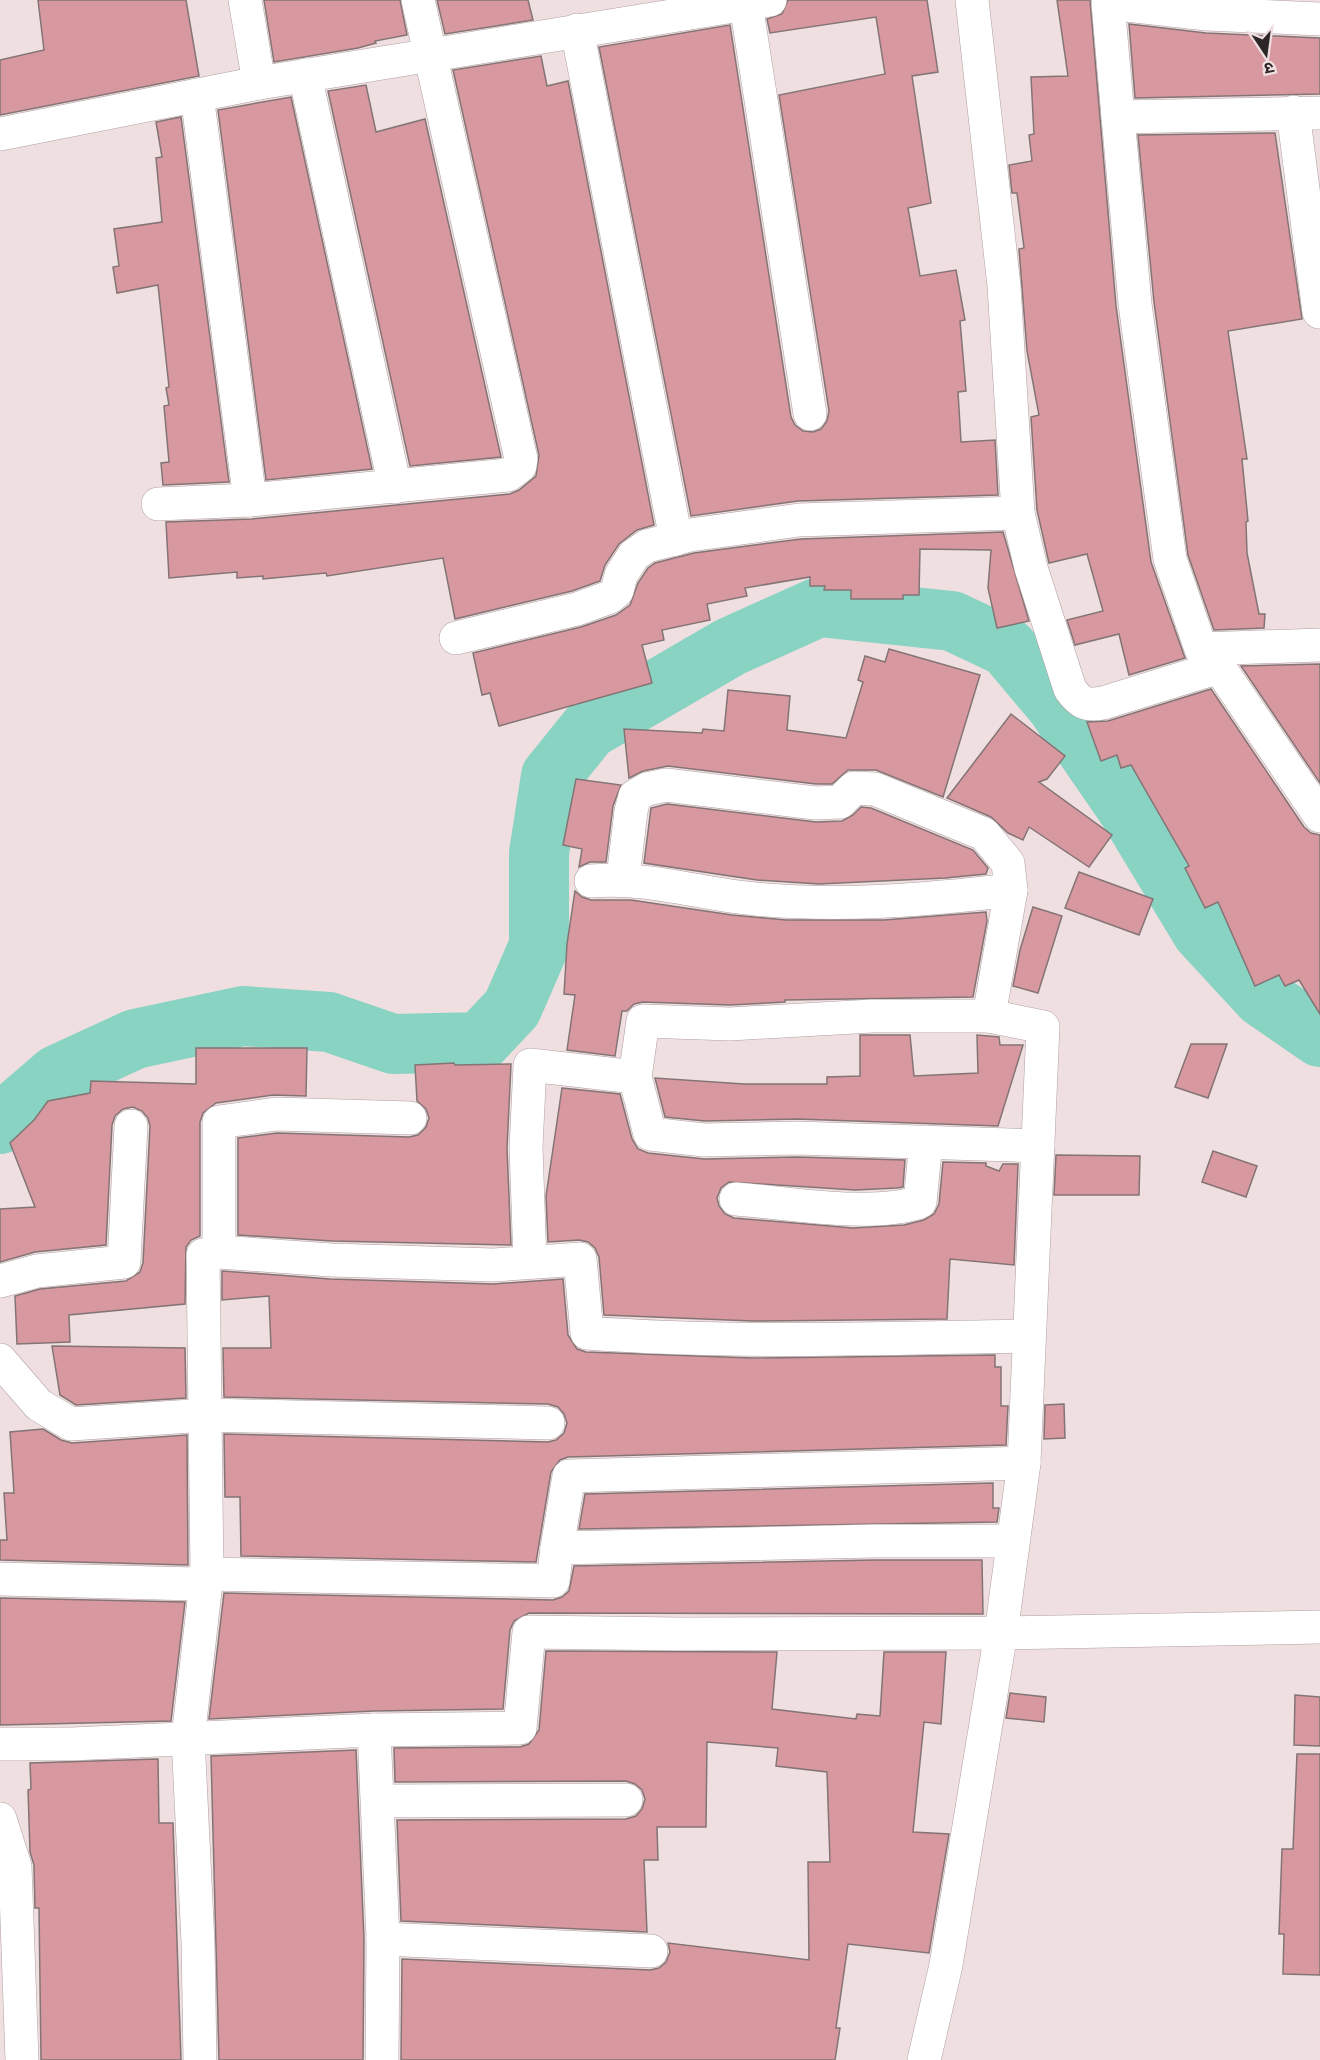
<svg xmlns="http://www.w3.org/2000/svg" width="1320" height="2060" viewBox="0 0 1320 2060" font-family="'Playfair Display','Noto Sans Devanagari',serif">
<rect width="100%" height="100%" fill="#f0dfe1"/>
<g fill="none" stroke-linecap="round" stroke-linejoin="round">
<!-- river -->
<path stroke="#89d3c3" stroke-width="60" d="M0 1124 57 1075 135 1039 243 1016 329 1022 393 1044 480 1042 512 1008 539 946V853L551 776 589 729 730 647 819 607 952 621 1007 647 1056 705 1129 811 1202 932 1262 997 1320 1037"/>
</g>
<!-- building -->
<g fill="#d8989f" stroke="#837475" stroke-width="1.5">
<path d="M38 0H186L199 76 0 115V60L44 50Z"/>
<path d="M264 0H400L407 35 375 41 376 43 358 48 274 62Z"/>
<path d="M437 0H528L533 20 445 34Z"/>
<path d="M788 0H927L938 72 912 76 931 203 908 208 920 276 956 270 965 320 960 321 966 391 958 392 961 442 995 440 998 495 798 501 691 516 599 47 730 25 791 417 795 425 803 431 813 432 821 429 827 421 829 411 779 95 885 74 876 17 770 33 767 19 782 14Z"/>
<path d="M1057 0H1090L1116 306 1151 562 1185 658 1129 675 1119 634 1075 645 1067 620 1103 611 1087 554 1049 563 1037 510 1031 417 1039 415 1027 351 1019 249 1024 248 1017 193H1012L1009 165 1032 161 1029 135 1034 134 1031 77 1068 76Z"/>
<path d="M1129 24 1206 33 1320 38V94L1135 98Z"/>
<path d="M541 56 547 86 568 81 654 525 637 530 619 544 605 565 600 581 572 591 455 619 443 558 327 576 326 573 263 579V576L237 578V572L169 578 166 522 252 519 510 494 519 490 536 476 539 455 453 70Z"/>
<path d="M366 85 376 132 425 119 501 457 410 466 328 91Z"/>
<path d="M291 97 372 469 266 480 218 110Z"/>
<path d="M181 117 229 482 163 485 161 463 169 462 164 406 169 405 166 388 169 387 158 285 117 293 113 267 119 266 114 229 162 222 156 158 162 157 156 122Z"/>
<path d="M1275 133 1302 319 1228 331 1247 459H1242L1248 521 1246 522 1247 553 1259 614H1265L1264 628 1214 630 1188 555 1154 302 1138 135Z"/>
<path d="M1003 532 1029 621 997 628 988 588 991 550 920 549 919 595H903V599H851V590H824L825 586H810V577L745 588 747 596 707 604 710 620 662 630 664 640 642 645 652 683 499 726 490 693 482 695 473 653 581 627 616 615 630 605 638 583 648 568 655 563 694 553 801 539Z"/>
<path d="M889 649 980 675 943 797 876 770H848L832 784H816L668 766 643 771 629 778 624 729 702 733 703 729 724 731 728 690 790 696 787 730 846 738 863 682 858 680 865 656 885 662Z"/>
<path d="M1320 664V783L1241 666Z"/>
<path d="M1211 689 1304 827 1311 833 1320 835V1014L1299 980 1285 986 1279 975 1255 986 1218 902 1205 908 1185 868 1189 866 1131 765 1121 768 1117 755 1101 761 1087 722 1108 721Z"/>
<path d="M1011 714 1065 756 1047 779 1039 782 1112 835 1089 867 1029 827 1023 840 1008 833 991 817 947 798Z"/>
<path d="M576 779 621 785 613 806 606 862H590L579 867 582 849 563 845Z"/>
<path d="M667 804 816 822 842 821 853 815 861 807 871 808 973 850 988 868 986 874 945 878 819 884 757 880 644 863 651 808Z"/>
<path d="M1079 872 1153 899 1139 935 1065 908Z"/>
<path d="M575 891 582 897 591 900H631L732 915 786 920H884L986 912 987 921 973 997 785 1000V1002L730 1005 643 1002 634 1004 627 1011H622L615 1056 567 1050 575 995 564 994 567 944Z"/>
<path d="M1033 907 1062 916 1038 993 1013 986 1020 950Z"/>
<path d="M860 1035H910L914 1076 978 1073 977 1035 999 1037 1000 1045H1023L998 1126 797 1119 705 1121 665 1117 655 1078 744 1084H827V1077L860 1076Z"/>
<path d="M1191 1044H1227L1208 1098 1175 1087Z"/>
<path d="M196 1048H307L306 1096 273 1095 216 1103 203 1113 200 1122V1236L191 1240 186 1247 185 1304 69 1315 70 1342 17 1344 15 1296 40 1289 126 1281 140 1272 143 1263 150 1126 148 1118 142 1111 133 1107 123 1109 115 1116 112 1125 106 1245 35 1252 0 1262V1209L35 1207 10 1143 34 1120 48 1101 90 1093 91 1081 196 1084Z"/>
<path d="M454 1063 455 1065 511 1064 507 1148 511 1245 332 1241 238 1235V1138L277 1133 409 1137 418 1135 426 1127 429 1118 426 1109 417 1101 415 1065Z"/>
<path d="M562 1088 620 1094 632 1139 638 1149 648 1153 704 1159 796 1157 905 1160 903 1187 897 1188 855 1190 729 1182 721 1188 717 1198 719 1206 725 1214 734 1218 853 1228 904 1225 924 1220 934 1214 939 1204 943 1162 986 1163V1166L999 1171 1003 1164H1018L1014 1265 950 1259 947 1319 753 1321 604 1315 599 1257 595 1248 588 1242 579 1240 548 1242 546 1196Z"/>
<path d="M1213 1151 1257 1166 1246 1197 1202 1182Z"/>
<path d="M1056 1155 1140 1156 1139 1195H1054Z"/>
<path d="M222 1271 330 1279 493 1284 563 1279 568 1335 577 1349 586 1352 752 1358 995 1355V1367H1001V1406H1008L1006 1445 568 1457 560 1460 551 1472 536 1562 241 1556 240 1497H225L224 1434 548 1442 556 1440 564 1433 567 1423 564 1414 558 1407 548 1404 224 1397 223 1348H271L269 1296 222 1300Z"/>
<path d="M52 1346 185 1348 186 1398 76 1405 60 1395Z"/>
<path d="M1064 1404 1065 1438 1044 1439 1045 1405Z"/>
<path d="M43 1429 61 1440 72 1443 187 1435 188 1565 0 1560V1540H7L4 1493H14L10 1432Z"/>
<path d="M993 1483V1508H999L997 1522 579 1529 585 1494Z"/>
<path d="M875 1560H982L983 1614 529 1613 514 1621 510 1630 503 1709 374 1711 209 1719 224 1593 553 1600 562 1597 569 1591 574 1566Z"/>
<path d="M0 1598 185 1602 171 1721 0 1725Z"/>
<path d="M546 1651 777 1652 772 1709 856 1719 857 1714 880 1716 884 1652H946L941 1724 924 1722 913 1832 949 1834 929 1953 848 1944 836 2028H840L835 2060H401L402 1959 650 1970 659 1968 666 1962 670 1952 668 1943 809 1960 808 1862H830L827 1772 776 1766 778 1748 707 1742 706 1827H657L658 1860H644L647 1932 401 1921 397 1820 626 1819 636 1816 642 1809 645 1799 642 1790 635 1784 626 1781 395 1782 394 1748 520 1747 529 1744 539 1730Z"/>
<path d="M1010 1693 1046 1697 1044 1722 1006 1718Z"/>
<path d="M1295 1695 1320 1697V1746L1294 1745Z"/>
<path d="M356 1750 364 1939 363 2060H219L211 1756Z"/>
<path d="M1297 1754H1320V1975L1283 1974 1284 1934H1279L1282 1849H1293Z"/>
<path d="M158 1759 159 1823H173L181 2060H41L39 1908H35L34 1865 30 1852 28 1790 31 1789 30 1763Z"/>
</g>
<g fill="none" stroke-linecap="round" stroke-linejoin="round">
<!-- street casing -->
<g stroke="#b0a0a1" stroke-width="34">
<g id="street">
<path d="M245 0 259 83"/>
<path d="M972 0 1004 286 1018 513 1031 568 1070 689C1080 703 1086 706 1103 703L1219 667"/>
<path d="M746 4 810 414"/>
<path d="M1320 19 1207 14 1108 3 1118 117 1320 113"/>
<path d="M577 30 676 539"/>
<path d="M305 75 395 487"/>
<path d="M197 95 250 500"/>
<path d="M1293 112 1319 312"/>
<path d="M1118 117 1135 304 1170 559 1201 649 1219 667 1320 816"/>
<path d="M0 134 259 83 770 0"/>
<path d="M158 504 250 500 508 475 520 466 521 459 418 0"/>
<path d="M456 638 577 609 610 597 617 591 621 575 634 555 647 546 690 535 799 520 1018 513"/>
<path d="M1201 649 1320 645"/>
<path d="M623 878 631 811 635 796 647 789 666 785 815 803 840 802 854 788 875 789 984 834 1008 863 1011 890"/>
<path d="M591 881C648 876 699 894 755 899 840 907 926 900 1011 890L989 1016"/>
<path d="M635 1077 650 1134 704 1140 796 1138 1038 1146"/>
<path d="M736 1199C789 1203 871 1218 920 1202L926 1142"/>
<path d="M219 1252V1122L276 1114 410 1118"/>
<path d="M0 1281 37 1271 124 1262 131 1126"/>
<path d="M0 1360 39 1405 71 1424 207 1415 548 1423"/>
<path d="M557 1548 569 1476 1024 1463"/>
<path d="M0 1579 195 1584 207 1574 553 1581 557 1548 875 1541H1012"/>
<path d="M374 1730 520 1728 529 1632 681 1634 1001 1633 1024 1463 1043 1027 989 1016H872L730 1024 643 1021 635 1077 530 1065 526 1147 530 1262"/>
<path d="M0 1744H72L374 1730 383 1939 382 2060"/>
<path d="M378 1801 626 1800"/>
<path d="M0 1819 15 1866 22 2060"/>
<path d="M383 1939 651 1951"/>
<path d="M200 2060 198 1942 188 1738 207 1574 203 1255 219 1252 331 1260 494 1265 580 1259 587 1333C734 1344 882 1338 1029 1336"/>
<path d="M924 2060 946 1965 1001 1633 1320 1627"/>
</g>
</g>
<!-- street -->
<use href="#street" stroke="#fff" stroke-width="33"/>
</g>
<!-- north arrow -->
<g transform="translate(1266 54) rotate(167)" stroke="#f0dfe1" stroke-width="4.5" paint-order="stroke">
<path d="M0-4.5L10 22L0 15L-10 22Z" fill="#2c2626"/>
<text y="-9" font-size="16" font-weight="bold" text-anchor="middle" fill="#2c2626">उ</text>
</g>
</svg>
